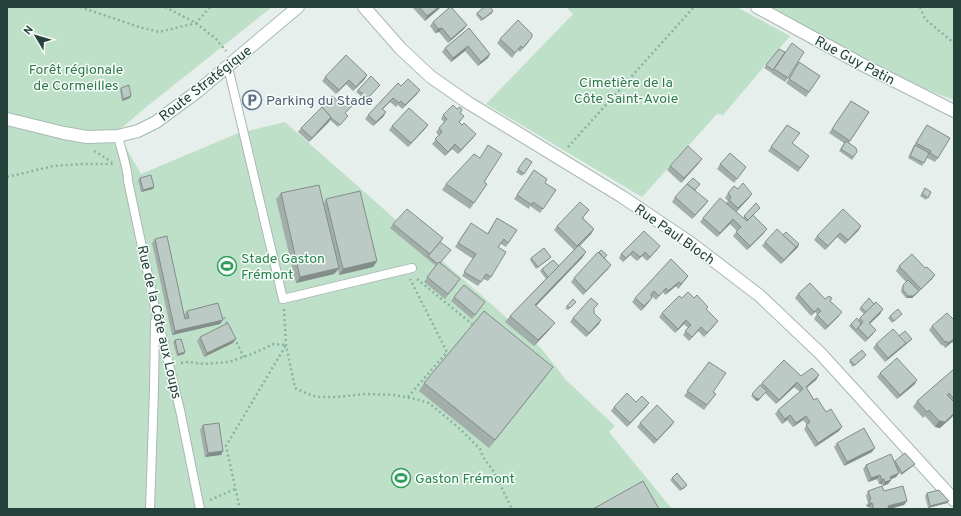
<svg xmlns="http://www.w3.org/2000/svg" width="961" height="516" viewBox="0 0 961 516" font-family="Overpass,sans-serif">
<rect width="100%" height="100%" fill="#e6efeb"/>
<!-- green -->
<g fill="#bfe0c8">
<path d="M7 7H272L145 108 117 132 141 174 236 134 285 122 541 348 566 380 615 426 609 432 672 509H7Z"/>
<path d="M566 7H737L790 36 723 115 717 114 642 197 486 104 573 14Z"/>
<path d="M771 7H954V100L918 86 845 50Z"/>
</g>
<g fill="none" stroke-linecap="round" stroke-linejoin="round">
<!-- lane casing -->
<g stroke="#a8b8b2" stroke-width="10">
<g id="lane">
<path d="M228 67 283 299 412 268"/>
<path d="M118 136C121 150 128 168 128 181L155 308 180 410 200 509"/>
<path d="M150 509 154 390 155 322"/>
</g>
</g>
<!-- street casing -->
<g stroke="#a8b8b2" stroke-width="14">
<g id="street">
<path d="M364 7 401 49 431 77 467 102 621 196 692 244 760 296 821 354 954 500"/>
<path d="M757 7 863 65 954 111"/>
</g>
</g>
<!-- secondary casing -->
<g stroke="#a4bbb3" stroke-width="14">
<path id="secondary" d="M7 119 64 133 87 137 118 136 138 131 156 122 198 91 298 7"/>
</g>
<!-- path -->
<g stroke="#86b3a5" stroke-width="2.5" stroke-dasharray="2 3" stroke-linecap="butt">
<path d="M80 7 139 27 159 32 196 23 210 7"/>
<path d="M165 7 196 23 216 39 226 51"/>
<path d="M920 7 925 19 954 43"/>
<path d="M568 147 694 7"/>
<path d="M94 151 112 162"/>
<path d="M7 177 53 166 82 164H113"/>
<path d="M417 279 472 324"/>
<path d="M284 309 286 345 295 388 308 394 317 397H335L366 394 394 395 415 399 429 403 459 428 480 449 483 457 494 472 512 509"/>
<path d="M224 317 228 326"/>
<path d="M234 338 244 357"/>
<path d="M181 363 188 362 204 364 229 362 252 354 274 344 286 345 226 446 240 509"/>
<path d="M408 397 447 352 410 279"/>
<path d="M210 500 235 489"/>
</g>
<!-- lane -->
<use href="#lane" stroke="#fff" stroke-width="8"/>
<!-- street -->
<use href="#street" stroke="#fff" stroke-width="12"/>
<!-- secondary -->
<use href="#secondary" stroke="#fff" stroke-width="12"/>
</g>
<!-- wall -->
<g fill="#a1aea9">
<path d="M412 7H441L425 21Z"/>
<path d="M477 13H492L481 21 476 15Z"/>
<path d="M433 22 467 25 464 29 448 43 439 32 435 33 430 26Z"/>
<path d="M469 28 490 54 488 58 478 66 465 51 451 62 442 52 445 48Z"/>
<path d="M500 39 529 42 520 52 518 50 512 58 497 43Z"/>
<path d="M779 49 788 78 785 82 771 73H772L764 68Z"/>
<path d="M799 62 820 76 806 97 786 83Z"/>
<path d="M367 75 364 80 353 91 346 84 336 94 322 81 325 77Z"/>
<path d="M401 86 420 90 417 94 402 109 398 105 396 107 390 102 382 109 386 112 383 117 373 126 365 119 368 115Z"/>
<path d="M378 87 366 100 356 92 358 90Z"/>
<path d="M121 88 131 96 130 98 122 101 120 90Z"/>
<path d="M851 101 869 112 849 143 857 152 852 160 839 151 844 143 829 133Z"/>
<path d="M343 105 351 107 345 113 348 116 338 127 330 120 309 142 298 132 301 128Z"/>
<path d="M460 113 461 121 459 122 473 138 458 154 452 149 445 156 432 144 439 136 436 132 444 122 441 119 443 115Z"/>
<path d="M428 125 425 129 408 147 389 130 392 126Z"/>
<path d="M787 125 792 143 809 156 798 172 768 151Z"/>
<path d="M927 125 938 158 935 162 927 158 922 166 908 158 913 147Z"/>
<path d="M526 158 532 162 522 176 516 172Z"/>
<path d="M699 163 681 183 667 170 670 166Z"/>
<path d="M720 164 746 167 734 183 717 169Z"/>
<path d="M534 170 545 183 556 190 540 213 530 206 529 209 514 199Z"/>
<path d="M140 178 153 189 141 192 138 180Z"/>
<path d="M484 182 487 184 470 209 442 190 446 184Z"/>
<path d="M925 188 931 192 926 200 920 196Z"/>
<path d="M695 190 705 205 692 219 672 202 675 197Z"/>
<path d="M281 193 324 203 326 199 377 261 373 267 339 275 338 270 334 274 296 283 276 199Z"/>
<path d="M728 193 749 198 736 212 743 218 756 203 760 208 753 215 764 233 747 250 733 236 737 231 730 224 717 237 700 222 703 218 726 203 728 201 725 198Z"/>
<path d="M589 210 583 218 594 229 591 234 579 246 586 252 582 258 536 306 550 329 534 346 505 322 510 316 546 279 540 271 542 269 559 266 574 250 554 230 557 226Z"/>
<path d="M497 218 517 230 506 247 501 244 498 247 491 277 488 281 483 279 478 286 462 276 473 259 455 247 468 227 487 234Z"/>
<path d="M393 224 443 238 440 242V263L455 276 457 284 445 299 424 282 436 266 390 228Z"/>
<path d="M861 226 858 231 845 244 837 237 825 250 814 240 817 236Z"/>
<path d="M644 231 657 250 647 261 642 256 637 261 630 255 623 262 619 258 621 254Z"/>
<path d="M783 235 798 247 781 264 762 246 765 242Z"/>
<path d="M155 239 184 315 187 311 220 324 172 335 152 243Z"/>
<path d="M551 257 549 259 536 269 530 260 531 258Z"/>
<path d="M605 258 611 265 608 269 583 295 571 282 574 278Z"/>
<path d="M899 266 932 279 912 298H906L901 292 902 287 906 282 896 271Z"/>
<path d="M688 276 685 280 678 289 676 286 665 295 663 292 656 300 651 295 652 298 649 302 641 311 632 302 635 298Z"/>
<path d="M798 294 830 301 839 316 825 330 814 319 817 314 815 312 811 316 795 298Z"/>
<path d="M454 297 482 306 472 319 451 301Z"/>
<path d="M682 298 706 309 715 325 704 337 698 331 689 341 683 335 688 328 684 324 675 333 659 317 662 313Z"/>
<path d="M576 302 568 310 565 308 567 306Z"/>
<path d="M874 304 883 309 880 314 870 324 873 334 865 342 849 326 851 324 858 320 864 314 859 309 861 307Z"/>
<path d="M594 309V313L599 324 586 337 570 322 573 318Z"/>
<path d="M890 316H900L892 323 888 318Z"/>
<path d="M954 320V345L952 342 945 348 943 345 942 346 929 330 932 326Z"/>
<path d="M899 336 910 341 885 362 873 348 876 344Z"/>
<path d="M200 337 233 343 204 357 197 341Z"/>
<path d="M175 340 185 352 184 354 177 356 173 342Z"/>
<path d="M865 357 853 367 849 362 850 360Z"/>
<path d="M709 362 713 392 716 394 704 410 684 396Z"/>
<path d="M954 369V401L952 417 940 428 935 427 925 416 923 418 913 407 917 401Z"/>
<path d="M880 373 915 384 897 399 877 377Z"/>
<path d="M547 375 489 448 419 391 424 383Z"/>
<path d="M819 375 816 380 806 388 814 400 839 431 815 447 804 429 807 425 803 420 793 427 787 420 782 424 775 414 778 410 800 392 794 387 776 404 765 393 758 401 755 400 751 396 762 383 801 376Z"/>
<path d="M636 402 649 403 646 407 627 427 611 411 614 407Z"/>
<path d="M674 422 671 426 654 444 637 427 640 423Z"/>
<path d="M203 425 223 451 221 455 205 457 200 430Z"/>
<path d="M837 443 872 452 844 466 834 447Z"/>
<path d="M895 461 915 464 913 466 901 475 898 470 899 473 896 477 891 479V480L888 484 883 486 881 484H879L877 479 868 482 863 469 866 465 894 462Z"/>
<path d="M672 478 686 487 680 491 670 480Z"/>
<path d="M868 491H884L904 505 889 509H870L869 507H867L866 505 868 503 866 496Z"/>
<path d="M927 493 947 503 928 508 925 496Z"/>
</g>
<!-- shaded-wall -->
<g fill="#838d89">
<path d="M439 7H441L425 21 427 16Z"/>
<path d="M493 11 492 13 481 21 483 19Z"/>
<path d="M467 25 464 29 448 43 451 39Z"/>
<path d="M442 28 439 32 435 33 438 29Z"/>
<path d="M468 46 465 51 451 62 453 58Z"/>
<path d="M490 54 488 58 478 66 481 62Z"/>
<path d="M367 75 364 80 353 91 356 87Z"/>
<path d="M349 80 346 84 336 94 339 90Z"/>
<path d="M420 90 417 94 402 109 405 105Z"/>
<path d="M131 96 130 98 122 101 123 99Z"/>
<path d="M393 98 390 102 379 113 382 109Z"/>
<path d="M386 112 383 117 373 126 376 122Z"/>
<path d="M331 117 329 122 309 142 312 138Z"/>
<path d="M428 125 425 129 408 147 411 143Z"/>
<path d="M476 134 473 138 458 154 461 150Z"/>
<path d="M455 144 452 149 445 156 448 152Z"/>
<path d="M702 159 699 163 681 183 684 178Z"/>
<path d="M154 187 153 189 141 192 143 190Z"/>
<path d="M752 194 749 198 735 213 738 208Z"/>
<path d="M708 201 705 205 692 219 695 215Z"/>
<path d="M733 219 730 224 717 237 720 233Z"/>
<path d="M861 226 858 231 845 244 848 240Z"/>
<path d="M594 229 591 234 575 251 578 247Z"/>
<path d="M767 229 764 233 747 250 750 246Z"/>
<path d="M840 233 837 237 825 250 828 246Z"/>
<path d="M799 244 798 247 781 264 784 260Z"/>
<path d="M660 246 657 250 647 261 650 257Z"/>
<path d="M633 251 630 255 623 262 626 258Z"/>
<path d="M586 252 582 258 531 311 535 305Z"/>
<path d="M645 252 642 256 637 261 640 257Z"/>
<path d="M551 257 549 259 536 269 538 267Z"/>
<path d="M377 261 373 267 339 275 343 269Z"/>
<path d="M611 265 608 269 583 295 586 291Z"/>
<path d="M339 268 334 274 296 283 300 277Z"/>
<path d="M935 275 932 279 912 298H906L908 296 919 291Z"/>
<path d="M688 276 685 280 678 289 681 284Z"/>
<path d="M679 282 676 286 665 295 668 291Z"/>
<path d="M652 298 649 302 641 311 644 306Z"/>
<path d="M818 308 815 312 811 316 814 312Z"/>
<path d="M883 309 880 314 866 327 869 323Z"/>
<path d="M842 312 839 316 825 330 828 326Z"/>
<path d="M223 320 220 324 172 335 175 331Z"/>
<path d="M601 320 599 324 586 337 589 333Z"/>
<path d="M686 320 684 324 675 333 678 329Z"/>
<path d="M718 321 715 325 704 337 707 333Z"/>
<path d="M555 323 550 329 534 346 538 340Z"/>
<path d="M701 327 698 331 689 341 692 337Z"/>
<path d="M876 330 873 334 865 342 868 338Z"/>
<path d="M236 339 233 343 204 357 207 353Z"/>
<path d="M912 339 910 341 885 362 888 358Z"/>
<path d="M954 339 952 342 945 348 948 343Z"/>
<path d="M185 352 184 354 177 356 178 354Z"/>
<path d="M553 367 547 375 489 448 495 440Z"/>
<path d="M819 375 816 380 803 391 806 387Z"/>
<path d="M917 380 915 384 897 399 900 395Z"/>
<path d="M797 382 794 387 776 404 779 400Z"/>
<path d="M767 391 758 401 755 400 756 398Z"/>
<path d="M649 403 646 407 627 427 630 423Z"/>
<path d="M954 413V415L952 417 940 428 935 427 939 421Z"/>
<path d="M790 415 787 420 782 424 785 419Z"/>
<path d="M806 416 803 420 793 427 796 423Z"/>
<path d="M674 422 671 426 654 444 657 440Z"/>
<path d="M842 427 839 431 815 447 818 443Z"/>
<path d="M875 448 872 452 844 466 847 462Z"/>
<path d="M223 451 221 455 205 457 208 453Z"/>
<path d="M915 464 913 466 901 475 902 473Z"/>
<path d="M899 473 896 477 887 481 890 477Z"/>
<path d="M880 475 877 479 868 482 871 478Z"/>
<path d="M884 479 881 484H879L882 480Z"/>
<path d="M891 480 888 484 883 486 885 482Z"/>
<path d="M907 501 904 505 889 509H883L888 506Z"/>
<path d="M949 501 947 503 928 508 930 506Z"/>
<path d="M870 503H872L869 507H867Z"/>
</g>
<!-- building -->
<g fill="#bbcac4" stroke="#838d89">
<path d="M419 7H439L427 16Z"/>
<path d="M450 7H451L467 25 451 39 442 28 438 29 433 22Z"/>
<path d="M484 7H490L493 11 483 19 477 13Z"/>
<path d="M518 20 532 34V37L523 48 521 46 515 53 500 39Z"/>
<path d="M469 28 490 54 481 62 468 46 453 58 445 48Z"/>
<path d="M792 43 804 52 788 78 774 69Z"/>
<path d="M779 49 785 52 773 70 766 65Z"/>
<path d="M346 55 367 75 356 87 349 80 339 90 325 77Z"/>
<path d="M799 62 820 76 809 92 789 79Z"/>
<path d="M371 76 380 85 368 98 358 90Z"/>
<path d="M408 79 420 90 405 105 401 101 399 103 393 98 382 109 386 112 376 122 368 115 398 83 401 86Z"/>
<path d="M129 85 131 96 123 99 121 88Z"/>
<path d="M332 96 343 105 348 100 353 105 345 113 348 116 340 125 331 118 330 119 331 117 322 107Z"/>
<path d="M851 101 869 112 850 141 832 129Z"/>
<path d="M453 105 457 109 460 107 462 110 460 113 464 116 459 122 462 125 464 123 476 134 461 150 455 144 448 152 435 139 442 132 439 128 447 119 443 115Z"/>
<path d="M322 107 331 117 312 138 301 128Z"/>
<path d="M409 108 428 125 411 143 392 126Z"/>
<path d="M787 125 800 133 792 143 809 156 800 168 771 147Z"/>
<path d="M927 125 950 138 938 158 930 153 931 151 916 143Z"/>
<path d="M846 141 856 148 857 152 853 157 841 149Z"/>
<path d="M488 145 502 154 484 182 487 184 474 203 446 184 474 154 480 158Z"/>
<path d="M915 145 929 153 924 163 910 156Z"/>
<path d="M688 146 702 159 684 178 670 166Z"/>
<path d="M730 153 746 167 737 179 720 164Z"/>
<path d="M526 158 532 162 524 174 518 169Z"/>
<path d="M534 170 547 179 545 183 556 190 543 209 533 202 532 205 517 195Z"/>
<path d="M151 175 154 187 143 190 140 178Z"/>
<path d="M693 178 700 184 695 190 687 184Z"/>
<path d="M743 183 752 194 738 208 729 200 731 197 728 193 734 186 738 189Z"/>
<path d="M687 184 708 201 695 215 675 197Z"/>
<path d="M319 185 339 268 300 277 281 193Z"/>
<path d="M925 188 931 192 928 198 922 194Z"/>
<path d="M360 191 377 261 343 269 326 199Z"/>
<path d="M720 198 747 221 753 215 767 229 750 246 736 232 741 227 733 219 720 233 703 218Z"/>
<path d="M580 202 589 210 582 218 594 229 577 246 557 226Z"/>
<path d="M756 203 760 208 748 220 744 216Z"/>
<path d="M407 209 443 238 430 254 393 224Z"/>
<path d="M843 209 861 226 848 240 840 233 828 246 817 236Z"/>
<path d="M497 218 517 230 508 243 504 239 498 247 506 252 491 277 486 274 481 282 464 272 476 254 458 243 471 223 488 234Z"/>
<path d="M777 229 796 247 784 260 765 242Z"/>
<path d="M644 231 660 246 650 257 645 252 640 257 633 251 626 258 621 254Z"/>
<path d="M786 232 799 244 794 249 796 247 783 235Z"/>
<path d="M167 236 185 319 189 318 187 311 218 303 223 320 175 331 155 239Z"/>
<path d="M440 242 451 250 440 263 439 262 438 264 428 256Z"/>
<path d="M579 245 586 252 535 305 555 323 538 340 510 316Z"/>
<path d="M544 248 551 257 538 267 531 258Z"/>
<path d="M601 250 607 255 604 258 599 252Z"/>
<path d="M598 252 611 265 586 291 574 278Z"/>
<path d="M912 254 925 268 927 267 935 275 921 289 899 266Z"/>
<path d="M671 259 688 276 681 284 679 282 668 291 666 288 659 296 654 291 651 294 652 298 644 306 635 298Z"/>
<path d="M553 260 559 266 548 277 542 269Z"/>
<path d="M439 262 460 279 448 294 427 277Z"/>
<path d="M908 280 919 291 913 296H908L903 290V285Z"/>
<path d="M810 283 825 299 829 296 832 298 830 301 842 312 828 326 817 315 821 311 818 308 814 312 798 294Z"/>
<path d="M464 285 485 302 475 315 454 297Z"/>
<path d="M688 292 694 298 697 295 708 307 706 309 718 321 707 333 701 327 692 337 685 331 691 325 686 320 678 329 662 313 679 296 682 298Z"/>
<path d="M591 298 598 304 594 308V313L601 320 589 333 573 318Z"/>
<path d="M869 298 874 304 866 312 861 307Z"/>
<path d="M573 299 576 302 570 308 567 306Z"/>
<path d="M876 302 883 309 869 323 876 330 868 338 858 328 863 322 860 318Z"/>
<path d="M898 309 902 314 894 321 890 316Z"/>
<path d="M484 311 553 367 495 440 424 383Z"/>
<path d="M947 313 954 320V339L948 343 946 341 945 342 932 326Z"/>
<path d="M857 318 861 324 856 330 851 324Z"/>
<path d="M228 323 236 339 207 353 200 337Z"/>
<path d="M893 329 906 343 888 358 876 344Z"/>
<path d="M905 331 912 339 904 345 906 343 899 336Z"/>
<path d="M181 339 185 352 178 354 175 340Z"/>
<path d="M862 350 866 355 855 365 850 360Z"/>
<path d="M897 358 917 380 900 395 880 373Z"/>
<path d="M784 360 801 376 812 368 819 375 806 387 814 400 817 398 826 412 831 409 842 427 818 443 806 425 810 422 806 416 796 423 790 415 785 419 778 410 803 389 797 382 779 400 762 383Z"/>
<path d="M709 362 726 373 713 392 716 394 707 405 687 391Z"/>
<path d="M954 369V399L949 393 947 395 954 402V413L945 422 939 421 929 410 927 412 917 401Z"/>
<path d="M760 385 767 391 759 399 756 398 752 394Z"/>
<path d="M627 393 636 402 642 396 649 403 630 423 614 407Z"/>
<path d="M657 405 674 422 657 440 640 423Z"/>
<path d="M219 423 223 451 208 453 203 425Z"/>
<path d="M864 428 875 448 847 462 837 443Z"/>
<path d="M905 453 915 464 902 473 895 461Z"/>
<path d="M891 454 899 473 890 477 891 480 885 482 884 479 882 480 880 475 871 478 866 465Z"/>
<path d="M677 473 687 485 682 489 672 478Z"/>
<path d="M643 481 659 509H593Z"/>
<path d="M882 486 884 491 903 486 907 501 888 506 889 508 883 509H874L872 503H870L869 500 871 499 868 491Z"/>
<path d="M939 490 949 501 930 506 927 493Z"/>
</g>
<!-- icons -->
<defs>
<g id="parking-ring" transform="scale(1)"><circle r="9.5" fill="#f7fbf9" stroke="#5c6f8a" stroke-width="1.5"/><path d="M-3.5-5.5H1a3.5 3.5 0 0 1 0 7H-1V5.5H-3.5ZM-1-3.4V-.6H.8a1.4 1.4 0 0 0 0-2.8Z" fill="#5c6f8a"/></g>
<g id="stadium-ring" transform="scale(1)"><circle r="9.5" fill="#f7fbf9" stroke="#2e9e5b" stroke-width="1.5"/><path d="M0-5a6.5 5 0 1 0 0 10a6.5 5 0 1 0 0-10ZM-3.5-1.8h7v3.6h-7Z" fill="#2e9e5b"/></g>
</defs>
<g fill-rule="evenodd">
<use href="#parking-ring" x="252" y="100"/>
<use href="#stadium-ring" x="227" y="266"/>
<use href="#stadium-ring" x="401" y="478"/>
</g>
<g text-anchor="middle" stroke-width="3" stroke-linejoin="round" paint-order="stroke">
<!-- street labels -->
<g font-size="14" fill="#24423a" stroke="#f7fbf9">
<text transform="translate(855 60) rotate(28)" y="5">Rue Guy Patin</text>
<text transform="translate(205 83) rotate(-38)" y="5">Route Stratégique</text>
<text transform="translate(675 234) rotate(35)" y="5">Rue Paul Bloch</text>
<text transform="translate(160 322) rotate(77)" y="5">Rue de la Côte aux Loups</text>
</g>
<!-- park labels -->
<g font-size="14" fill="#2d7a4b" stroke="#f7fbf9">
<text x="76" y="74">Forêt régionale<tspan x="76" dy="16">de Cormeilles</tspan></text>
<text x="626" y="87">Cimetière de la<tspan x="626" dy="16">Côte Saint-Avoie</tspan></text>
</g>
<!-- service labels -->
<g font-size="14" fill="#4e5e75" stroke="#f7fbf9" text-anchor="start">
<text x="266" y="105">Parking du Stade</text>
</g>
<!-- leisure labels -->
<g font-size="14" fill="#27864d" stroke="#f7fbf9" text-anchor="start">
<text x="241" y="263">Stade Gaston<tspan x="241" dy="16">Frémont</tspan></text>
<text x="415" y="483">Gaston Frémont</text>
</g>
</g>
<!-- border -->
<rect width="961" height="516" fill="none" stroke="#24423a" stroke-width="16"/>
<!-- north arrow -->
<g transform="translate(36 36) rotate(308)" stroke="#f7fbf9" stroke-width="3" paint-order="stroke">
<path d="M0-3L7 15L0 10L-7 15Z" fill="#24423a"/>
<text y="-6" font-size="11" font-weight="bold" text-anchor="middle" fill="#24423a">N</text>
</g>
</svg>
